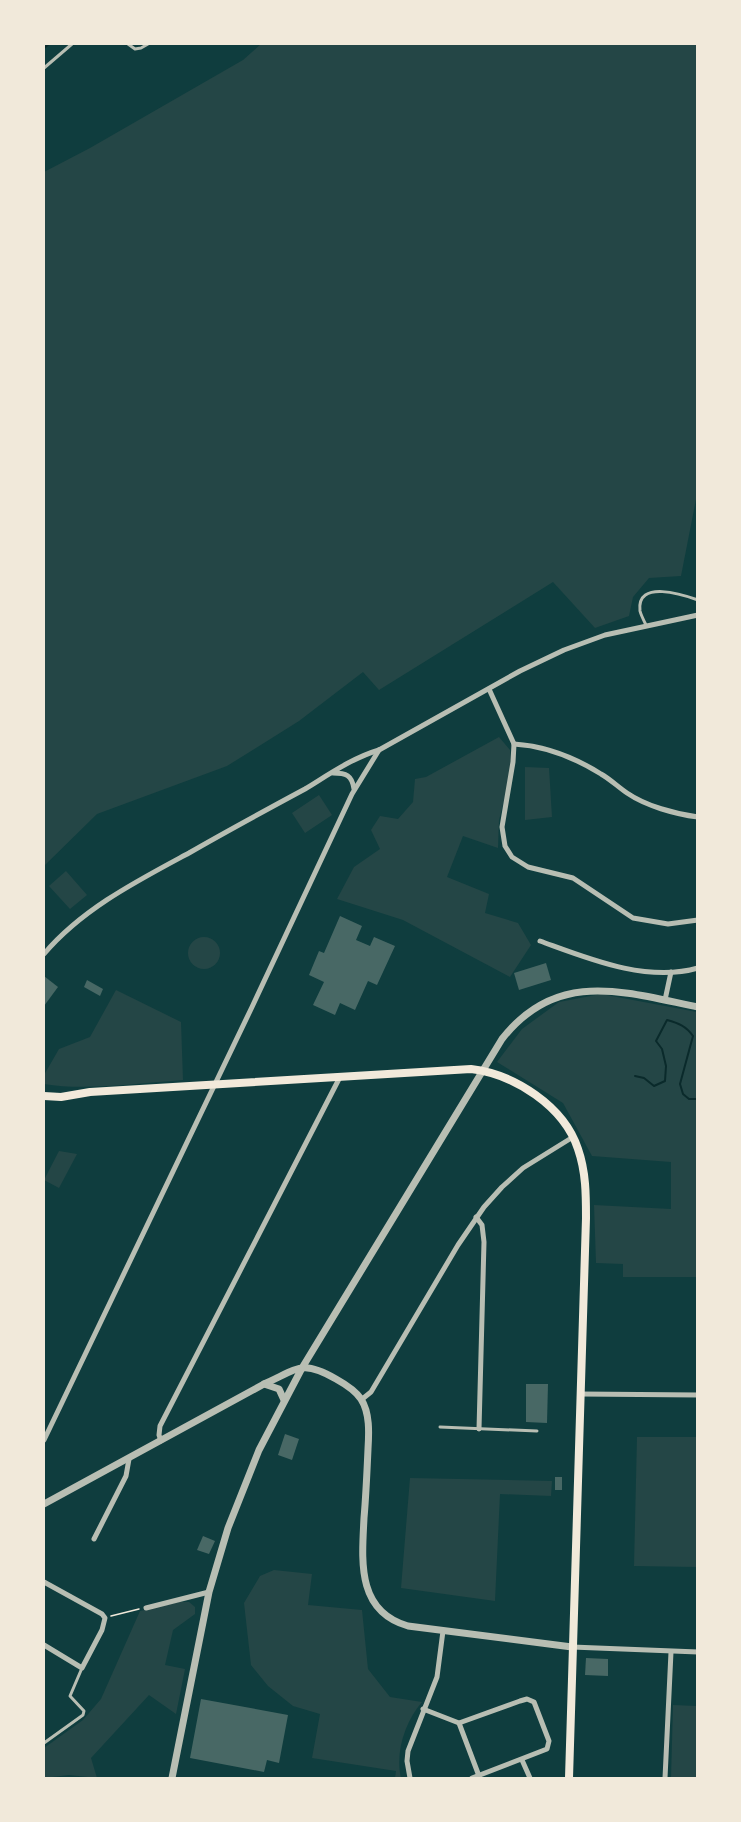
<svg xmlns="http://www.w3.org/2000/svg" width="741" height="1822" viewBox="0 0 741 1822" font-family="'Source Serif 4',serif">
<rect width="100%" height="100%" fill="#0f3d3e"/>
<!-- green -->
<g fill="#244646">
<path d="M261 44H697L698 489 681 576 649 578 633 597 629 616 595 628 553 582 379 690 363 672 299 721 227 766 97 814 44 866V172L90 148 243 60Z"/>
<path d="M499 737 510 750 512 770 499 820 498 848 463 836 447 877 489 894 485 913 518 923 531 945 510 977 403 920 337 899 354 867 380 849 371 830 380 816 398 819 413 802 415 779 426 777Z"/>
<path d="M525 767 549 768 552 817 525 820Z"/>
<path d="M319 795 332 815 305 833 292 813Z"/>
<path d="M66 871 87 895 70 909 49 886Z"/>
<circle cx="204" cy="953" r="16"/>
<path d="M116 990 181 1022 183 1080C140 1083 85 1091 44 1084V1075L59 1049 90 1037Z"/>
<path d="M601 994 697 1012V1277H623V1264L596 1263 594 1205 671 1209V1162L592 1156 563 1103 497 1062 522 1029 559 1002Z"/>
<path d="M59 1151 77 1154 59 1188 44 1180Z"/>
<path d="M637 1437H697V1567L634 1566Z"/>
<path d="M410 1478 552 1481 551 1496 500 1494 495 1601 401 1588Z"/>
<path d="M274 1570 312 1574 308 1605 362 1610 368 1669 390 1697 422 1702C405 1722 395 1752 401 1778H395L396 1771 312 1758 320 1714 293 1706 268 1686 251 1665 244 1603 260 1576Z"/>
<path d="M179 1602H189L195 1607V1614L173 1630 165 1665 185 1669 176 1714 149 1695 91 1758 97 1778 69 1775 44 1778V1748L83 1720 101 1699 140 1611Z"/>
<path d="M673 1705 697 1706V1778H671Z"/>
</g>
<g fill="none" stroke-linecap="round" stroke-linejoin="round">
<!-- stream -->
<g stroke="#0a2a2b" stroke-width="2">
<path d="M44 48 49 44"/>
<path d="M635 1076 644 1078 654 1086 665 1081 666 1066 662 1049 656 1041 667 1020C678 1023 686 1026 693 1036L680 1084 683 1094 689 1099H698"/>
</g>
</g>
<!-- building -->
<g fill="#486865">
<path d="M340 916 362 926 356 940 370 946 374 937 395 946 377 985 368 981 355 1010 340 1003 335 1015 313 1005 324 982 309 975 319 951 324 953Z"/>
<path d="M546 963 551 980 519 990 514 973Z"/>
<path d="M44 976 58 987 44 1006Z"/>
<path d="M87 980 103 989 100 996 84 987Z"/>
<path d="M526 1384H548L547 1423 526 1422Z"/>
<path d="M285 1434 299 1439 292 1460 278 1455Z"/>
<rect x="555" y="1477" width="7" height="13"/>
<path d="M203 1536 215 1541 209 1554 197 1550Z"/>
<path d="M586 1658 608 1659V1676L585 1675Z"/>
<path d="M201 1699 288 1715 279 1763 267 1760 264 1772 190 1758Z"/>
</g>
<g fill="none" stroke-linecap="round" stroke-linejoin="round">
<!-- path -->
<path stroke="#f1e9da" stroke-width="1.5" d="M111 1616 139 1609"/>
<!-- service -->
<g stroke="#b8beb3" stroke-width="3">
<path d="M128 44 135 49 141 48 148 44"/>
<path d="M44 68 72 44"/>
<path d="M646 625C644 621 641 615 640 611 636 579 684 595 698 600"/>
<path d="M440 1427 537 1431"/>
<path d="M44 1743 83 1715 84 1711 70 1696 82 1668"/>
</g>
<!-- minor -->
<g stroke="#b8beb3" stroke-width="5">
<path d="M489 689 514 744 513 762 502 827 505 846 512 857 528 867 573 878 633 918 668 924 698 920"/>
<path d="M514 744C545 746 574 757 601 774 610 779 618 787 627 793 646 806 675 814 698 817"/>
<path d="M333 773C346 773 352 775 354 789"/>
<path d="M540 941C587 958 646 983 698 968"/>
<path d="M44 954C82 909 137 881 189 853 227 831 266 810 305 789 328 775 352 758 379 750L520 671 564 650 605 635 698 615"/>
<path d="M665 1000 671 972"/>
<path d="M476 1217 482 1225 484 1242 479 1429"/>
<path d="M580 1394 698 1395"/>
<path d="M361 1400 371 1392 458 1245 484 1207 502 1187 523 1168 573 1137"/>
<path d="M44 1440 252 1007 352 794 379 750"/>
<path d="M161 1441 159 1435 160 1426 340 1077"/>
<path d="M94 1539 126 1476 129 1459"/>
<path d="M44 1582 102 1614 105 1618 102 1630 82 1668 44 1645"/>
<path d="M146 1608 209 1592"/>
<path d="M572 1647 698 1652"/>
<path d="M423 1709 459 1723 520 1701 527 1699 534 1702 549 1741 547 1749 472 1778"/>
<path d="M459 1723 479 1776"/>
<path d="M522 1760 530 1778"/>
<path d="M410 1778 407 1761 408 1751 437 1677 443 1631"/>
<path d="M665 1778 671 1652"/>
</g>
<!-- tertiary -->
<g stroke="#b8beb3" stroke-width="7">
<path d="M264 1384 279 1389 284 1400"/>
<path d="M44 1504 264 1384C298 1369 301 1359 336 1379 345 1384 355 1390 361 1399 370 1413 369 1433 368 1449 367 1472 366 1495 364 1518 362 1560 356 1611 408 1626L572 1647"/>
<path d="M172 1778 209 1592 228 1528 259 1450 302 1368 502 1039C557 969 623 992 698 1007"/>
</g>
<!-- secondary -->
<path stroke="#f1e9da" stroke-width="8" d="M44 1096 61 1097 90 1092 471 1069C514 1074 564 1106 578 1149 586 1172 586 1195 586 1218L569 1778"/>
</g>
<!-- border -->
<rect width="741" height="1822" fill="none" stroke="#f1e9da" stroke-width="90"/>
</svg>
